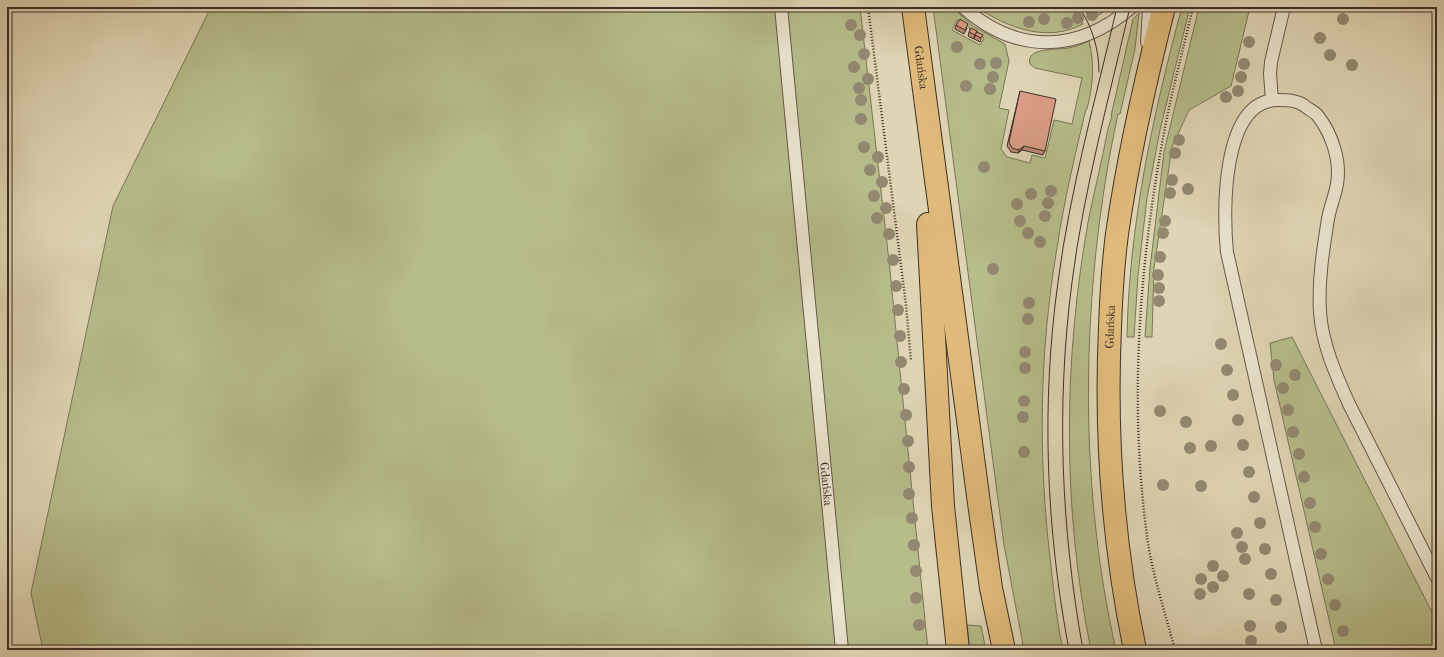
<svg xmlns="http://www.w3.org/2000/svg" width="1444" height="657" viewBox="0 0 1444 657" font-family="'IM FELL French Canon',serif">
<rect width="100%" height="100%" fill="#dfd5b4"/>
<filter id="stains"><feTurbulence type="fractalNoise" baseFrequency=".005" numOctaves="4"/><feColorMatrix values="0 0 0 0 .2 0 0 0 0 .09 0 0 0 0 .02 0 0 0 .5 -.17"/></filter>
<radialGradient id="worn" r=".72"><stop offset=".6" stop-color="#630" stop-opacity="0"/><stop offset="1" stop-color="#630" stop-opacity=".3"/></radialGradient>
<!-- green -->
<g fill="#b6bc8a" stroke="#797658" fill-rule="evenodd">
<path d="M211 7H860L889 261 928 650H43L31 593 113 206Z"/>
<path d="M933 7H952L973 26 1005 44 1009 61 999 108 1009 110 1001 149 1007 157 1030 163 1032 155 1045 158 1054 120 1072 124 1082 78 1035 68 1030 64C1025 47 1058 50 1068 48 1075 47 1082 44 1089 41 1095 64 1093 86 1087 109H1086C1075 155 1064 201 1057 248 1039 353 1038 461 1051 566 1054 594 1057 622 1063 650H1024L1004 545ZM957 20 970 28 969 30 984 38 980 45 952 30Z"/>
<path d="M977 7H1072L1083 24C1048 43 1007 28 977 7Z"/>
<path d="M1083 7H1111L1091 20Z"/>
<path d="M1182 7H1190L1160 130 1147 198 1138 275 1134 337H1127C1129 225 1153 114 1182 7Z"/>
<path d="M1199 7H1250L1231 86 1189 110 1172 147 1154 268 1152 337H1145L1150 268 1164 152Z"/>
<path d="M1139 13 1135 49 1120 114H1118C1081 285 1077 479 1116 650H1091C1062 508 1063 359 1089 217 1094 194 1099 171 1104 149 1106 138 1108 127 1112 116H1111L1133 19Z"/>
<path d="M1292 337 1437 622V650H1336L1274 380 1270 343Z"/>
<path d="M967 625 981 626 986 650H970Z"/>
</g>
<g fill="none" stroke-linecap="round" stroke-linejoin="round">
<!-- lane casing -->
<g stroke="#65584a" stroke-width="14">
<g id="lane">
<path id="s1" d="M781 7 842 650"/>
<path d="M963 7C1017 55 1078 53 1132 7"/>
<path d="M1147 42 1149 7"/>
<path d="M1272 100 1270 74 1271 62 1284 7"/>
<path d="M1316 650 1227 252C1223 214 1221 101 1277 100 1287 100 1298 100 1306 107 1310 110 1315 112 1318 116 1332 134 1341 161 1337 184 1335 196 1330 207 1328 219 1323 250 1318 281 1320 312 1322 344 1336 375 1349 404L1437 578"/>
</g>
</g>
<!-- primary casing -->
<g stroke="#3c2f26" stroke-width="24">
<g id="primary">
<path id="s2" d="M913 7 979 503 991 588 1004 650"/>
<path d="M928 224 943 506 958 650"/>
<path id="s3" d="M1135 650C1113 544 1105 436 1110 328 1111 297 1113 265 1117 234 1128 157 1145 82 1164 7"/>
</g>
</g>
<!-- path -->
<g stroke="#3c2f26" stroke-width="2.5" stroke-dasharray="1 2" stroke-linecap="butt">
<path d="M868 7 906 305 911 361"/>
<path d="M1175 650C1165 612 1152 574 1147 536 1129 403 1139 269 1163 138 1171 94 1183 50 1193 7"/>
</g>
<!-- lane -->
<use href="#lane" stroke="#eae4ce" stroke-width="12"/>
<!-- primary -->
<use href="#primary" stroke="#e0ba7a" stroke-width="22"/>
<!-- tram -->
<g stroke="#3c2f26" stroke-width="1">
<path d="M1079 7C1092 26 1099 49 1099 72"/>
<path d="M1069 650C1046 529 1041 404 1058 282 1070 189 1096 98 1117 7"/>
<path d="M1083 650C1061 528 1056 405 1072 282 1084 189 1109 98 1130 7"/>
</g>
</g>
<!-- trees -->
<g fill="#938971">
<circle cx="1092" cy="15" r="6"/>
<circle cx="1078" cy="18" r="6"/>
<circle cx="1044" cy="19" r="6"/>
<circle cx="1343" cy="19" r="6"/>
<circle cx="1029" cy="22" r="6"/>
<circle cx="1067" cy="23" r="6"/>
<circle cx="851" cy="25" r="6"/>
<circle cx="860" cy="35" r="6"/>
<circle cx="1320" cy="38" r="6"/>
<circle cx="1249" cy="42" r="6"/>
<circle cx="957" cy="47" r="6"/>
<circle cx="864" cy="54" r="6"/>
<circle cx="1330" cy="55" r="6"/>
<circle cx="996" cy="63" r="6"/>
<circle cx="980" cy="64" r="6"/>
<circle cx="1244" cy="64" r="6"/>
<circle cx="1352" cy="65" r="6"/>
<circle cx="854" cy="67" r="6"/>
<circle cx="993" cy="77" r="6"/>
<circle cx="1241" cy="77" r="6"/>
<circle cx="868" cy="79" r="6"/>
<circle cx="966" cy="86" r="6"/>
<circle cx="859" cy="88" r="6"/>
<circle cx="990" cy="89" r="6"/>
<circle cx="1238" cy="91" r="6"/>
<circle cx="1226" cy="97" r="6"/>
<circle cx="861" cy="100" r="6"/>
<circle cx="861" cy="119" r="6"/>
<circle cx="1179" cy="140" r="6"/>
<circle cx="864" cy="147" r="6"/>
<circle cx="1175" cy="153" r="6"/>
<circle cx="878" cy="157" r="6"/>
<circle cx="984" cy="167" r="6"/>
<circle cx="870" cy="170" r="6"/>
<circle cx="1172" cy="180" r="6"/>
<circle cx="882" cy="182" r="6"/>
<circle cx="1188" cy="189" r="6"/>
<circle cx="1051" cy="191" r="6"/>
<circle cx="1170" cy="193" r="6"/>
<circle cx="1031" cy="194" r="6"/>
<circle cx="874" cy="196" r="6"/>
<circle cx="1048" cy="203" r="6"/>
<circle cx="1017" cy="204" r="6"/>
<circle cx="886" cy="208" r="6"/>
<circle cx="1045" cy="216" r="6"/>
<circle cx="877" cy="218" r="6"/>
<circle cx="1020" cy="221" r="6"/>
<circle cx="1165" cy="221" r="6"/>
<circle cx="1028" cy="233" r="6"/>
<circle cx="1163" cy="233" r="6"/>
<circle cx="889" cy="234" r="6"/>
<circle cx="1040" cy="242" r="6"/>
<circle cx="1160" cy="257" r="6"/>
<circle cx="893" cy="260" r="6"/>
<circle cx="993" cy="269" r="6"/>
<circle cx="1158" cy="275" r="6"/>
<circle cx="896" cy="286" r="6"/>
<circle cx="1159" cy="288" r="6"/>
<circle cx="1159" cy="301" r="6"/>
<circle cx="1029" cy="303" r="6"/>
<circle cx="898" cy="310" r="6"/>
<circle cx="1028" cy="319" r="6"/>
<circle cx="900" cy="336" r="6"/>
<circle cx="1221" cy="344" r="6"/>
<circle cx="1025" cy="352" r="6"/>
<circle cx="901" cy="362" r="6"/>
<circle cx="1276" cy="365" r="6"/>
<circle cx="1025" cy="368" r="6"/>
<circle cx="1227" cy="370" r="6"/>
<circle cx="1295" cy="375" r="6"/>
<circle cx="1283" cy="388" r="6"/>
<circle cx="904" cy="389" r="6"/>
<circle cx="1233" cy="395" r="6"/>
<circle cx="1024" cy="401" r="6"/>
<circle cx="1288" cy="410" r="6"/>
<circle cx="1160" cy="411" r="6"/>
<circle cx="906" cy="415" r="6"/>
<circle cx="1023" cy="417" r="6"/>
<circle cx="1238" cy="420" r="6"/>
<circle cx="1186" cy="422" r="6"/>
<circle cx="1293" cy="432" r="6"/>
<circle cx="908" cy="441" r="6"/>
<circle cx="1243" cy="445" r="6"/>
<circle cx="1211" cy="446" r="6"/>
<circle cx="1190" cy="448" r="6"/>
<circle cx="1024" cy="452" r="6"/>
<circle cx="1299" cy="454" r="6"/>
<circle cx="909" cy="467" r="6"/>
<circle cx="1249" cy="472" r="6"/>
<circle cx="1304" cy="477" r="6"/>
<circle cx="1163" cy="485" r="6"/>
<circle cx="1201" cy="486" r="6"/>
<circle cx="909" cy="494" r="6"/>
<circle cx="1254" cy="497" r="6"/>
<circle cx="1310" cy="503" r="6"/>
<circle cx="912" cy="518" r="6"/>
<circle cx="1260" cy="523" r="6"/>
<circle cx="1315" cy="527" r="6"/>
<circle cx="1237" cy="533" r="6"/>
<circle cx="914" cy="545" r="6"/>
<circle cx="1242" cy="547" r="6"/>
<circle cx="1265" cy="549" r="6"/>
<circle cx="1321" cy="554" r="6"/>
<circle cx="1245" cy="559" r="6"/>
<circle cx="1213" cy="566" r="6"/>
<circle cx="916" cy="571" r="6"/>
<circle cx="1271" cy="574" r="6"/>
<circle cx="1223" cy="576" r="6"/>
<circle cx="1201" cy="579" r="6"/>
<circle cx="1328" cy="579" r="6"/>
<circle cx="1213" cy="587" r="6"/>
<circle cx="1200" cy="594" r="6"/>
<circle cx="1249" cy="594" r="6"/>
<circle cx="916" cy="598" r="6"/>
<circle cx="1276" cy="600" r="6"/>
<circle cx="1335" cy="605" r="6"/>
<circle cx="919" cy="625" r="6"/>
<circle cx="1250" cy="626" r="6"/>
<circle cx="1281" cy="627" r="6"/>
<circle cx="1343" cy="631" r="6"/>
<circle cx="1251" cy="641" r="6"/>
</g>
<!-- wall -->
<g fill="#bb8774" stroke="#3c2f26">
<path d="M956 25 967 28 964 34 955 29Z"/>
<path d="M977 31 973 39 968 36 969 32Z"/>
<path d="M977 32 981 39 980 42 974 39Z"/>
<path d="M1020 91 1045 151 1043 155 1022 150 1018 153 1011 152 1007 146Z"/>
</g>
<!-- shaded-wall -->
<path fill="#996e5e" stroke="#3c2f26" d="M1024 146 1022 150 1018 153 1019 150Z"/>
<!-- building -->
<g fill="#da9d87" stroke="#3c2f26">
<path d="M960 19 968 24 965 30 956 25Z"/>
<path d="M971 28 977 31 975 35 969 32Z"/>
<path d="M977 32 983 35 981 38 975 35Z"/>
<path d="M1020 91 1056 99 1045 151 1024 146 1019 150 1012 148 1009 142Z"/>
</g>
<g text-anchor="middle" stroke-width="4" stroke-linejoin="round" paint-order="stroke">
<!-- street labels -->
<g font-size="12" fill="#3c2f26" stroke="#eae4ce">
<text dy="4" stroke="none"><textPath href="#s2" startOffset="61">Gdańska</textPath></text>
<text dy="4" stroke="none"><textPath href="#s3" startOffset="325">Gdańska</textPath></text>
<text dy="4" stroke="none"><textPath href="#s1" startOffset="479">Gdańska</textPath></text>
</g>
</g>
<!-- margin -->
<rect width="1444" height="657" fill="none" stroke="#dfd5b4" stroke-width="24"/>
<rect x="8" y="8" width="1428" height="641" fill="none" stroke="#3c2f26" stroke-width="2"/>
<rect x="12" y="12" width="1420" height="633" fill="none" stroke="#3c2f26"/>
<rect width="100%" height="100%" filter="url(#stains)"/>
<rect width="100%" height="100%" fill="url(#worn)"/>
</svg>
